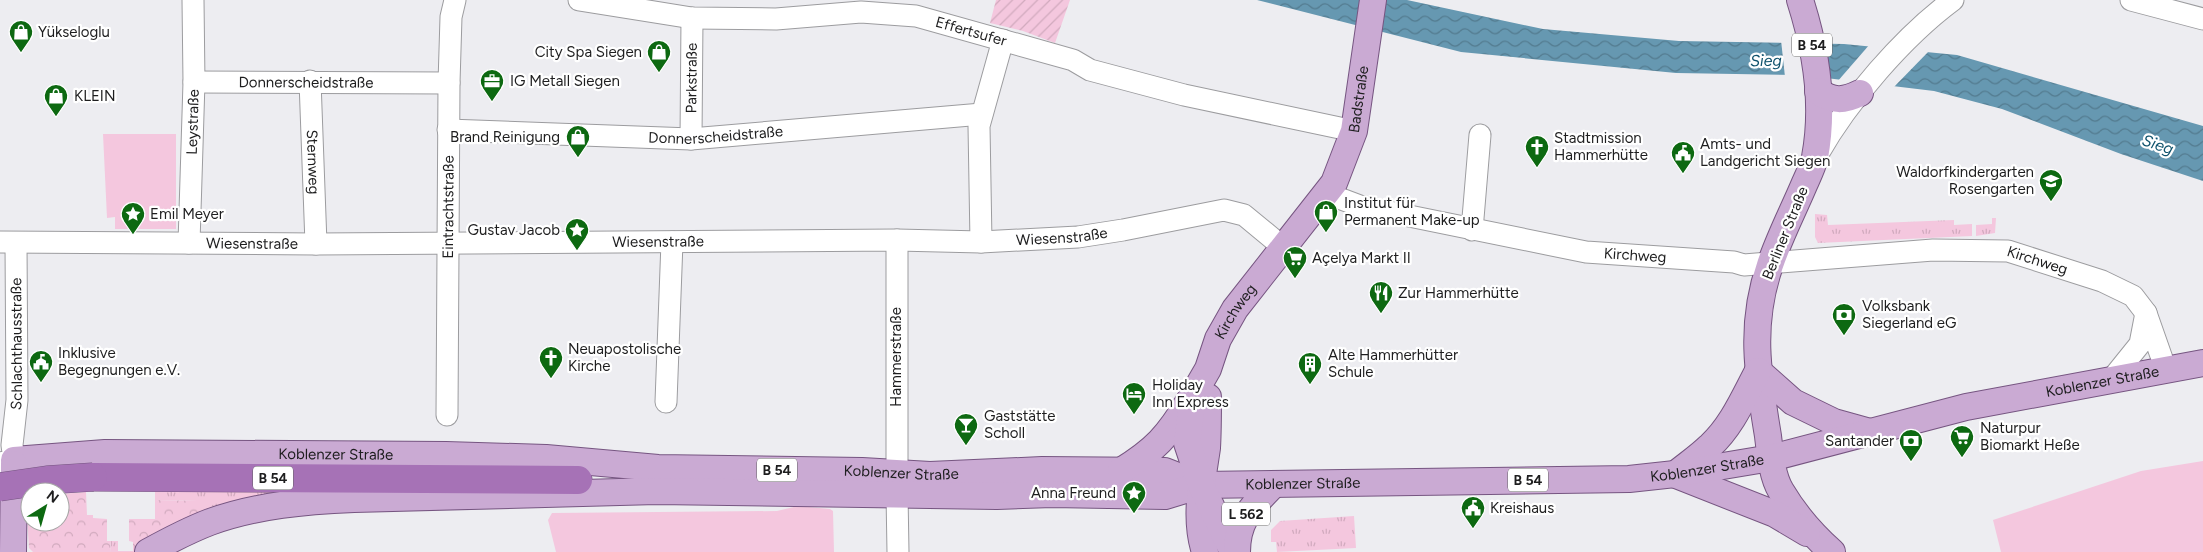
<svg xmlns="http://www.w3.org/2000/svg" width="2203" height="552" viewBox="0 0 2203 552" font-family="Figtree,sans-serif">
<defs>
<pattern id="grass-tufts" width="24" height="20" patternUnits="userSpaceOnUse" patternTransform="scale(1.25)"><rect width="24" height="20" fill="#f4c7de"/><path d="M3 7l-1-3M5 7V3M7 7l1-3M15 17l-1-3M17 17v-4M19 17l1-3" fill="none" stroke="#d1aabe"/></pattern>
<pattern id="forest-crowns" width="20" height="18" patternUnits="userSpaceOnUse" patternTransform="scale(1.25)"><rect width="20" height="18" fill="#f4c7de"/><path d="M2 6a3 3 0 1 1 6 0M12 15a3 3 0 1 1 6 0" fill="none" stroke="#d1aabe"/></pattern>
<pattern id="garden-furrows" width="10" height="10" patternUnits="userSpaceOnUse" patternTransform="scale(1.25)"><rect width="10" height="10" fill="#f4c7de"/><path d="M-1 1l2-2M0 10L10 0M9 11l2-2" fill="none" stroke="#d1aabe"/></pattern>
<pattern id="water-waves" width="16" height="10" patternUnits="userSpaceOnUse" patternTransform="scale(1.25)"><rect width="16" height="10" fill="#6698b1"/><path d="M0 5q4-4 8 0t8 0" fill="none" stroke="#537b8f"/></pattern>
</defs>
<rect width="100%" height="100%" fill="#ededf1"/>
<!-- grass -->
<g fill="url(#grass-tufts)">
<path d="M1815 214 1827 215 1828 225 1954 220V225L1972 224V236L1818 243 1815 237Z"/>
<path d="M1992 218H1996L1995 233 1976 236V225L1992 224Z"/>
<path d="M155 490 347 491 137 552H110L111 541H118V551H133L197 501 155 500Z"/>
<path d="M1354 516 1356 548 1277 552 1276 542H1271V530L1280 521Z"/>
</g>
<!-- forest -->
<g fill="url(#forest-crowns)">
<path d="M86 492 87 515H93V518L107 519V541H111L110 552H33L29 548 26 499 30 498V522H60V494Z"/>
<path d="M155 500 197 501 209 513 146 543 133 551V542L129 541V519H155Z"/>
</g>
<!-- park -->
<g fill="#f4c7de">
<path d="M103 134H176V229H115V217L107 218Z"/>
<path d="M2203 461V552H2001L1993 520 2141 471Z"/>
<path d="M798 506 830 509 833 511 834 552H556L548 520 552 513 777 511Z"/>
</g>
<!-- garden -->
<path fill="url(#garden-furrows)" d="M996 0H1070L1055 43 1023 31 990 23Z"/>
<!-- water -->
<path fill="url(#water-waves)" d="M1257 0H1407L1543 29 1679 41 1844 44 1957 55 2203 126V181L2121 154 2002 109 1934 91 1801 75 1676 73 1461 52Z"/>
<!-- pier -->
<g fill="#ededf1">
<path d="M1781 40 1823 41 1829 81 1785 77Z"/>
<path d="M1870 44 1930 50 1893 88 1837 82Z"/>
</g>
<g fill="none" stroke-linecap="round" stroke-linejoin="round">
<!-- minor casing -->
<g stroke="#9c9c9f" stroke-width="23">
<g id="minor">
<path id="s1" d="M579 0 692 18 776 19 861 12 916 16 1073 60 1090 70 1184 95 1354 131"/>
<path d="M2131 0 2203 19"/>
<path id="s2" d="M310 81 316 244"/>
<path id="s3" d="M194 82 449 83"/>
<path id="s4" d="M448 130 691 139 982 114"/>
<path id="s5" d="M691 139 692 18"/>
<path d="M1818 154C1848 101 1903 37 1953 0"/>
<path id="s6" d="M1328 194 1360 206 1586 252 1734 262 1744 265 1933 250 2008 251 2102 281 2133 296 2146 313 2166 370"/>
<path d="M1472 230 1480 135"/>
<path id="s7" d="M0 242 316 244 897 240 981 242 1078 237 1123 230 1224 210 1244 215 1284 248"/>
<path d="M981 242 979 126 1003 40"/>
<path id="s8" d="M189 243 194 82 193 0"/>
<path d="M2111 380 2140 344 2146 313"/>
<path d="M666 402 672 242"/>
<path id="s9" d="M447 415 449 83 451 17 455 0"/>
<path id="s10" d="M0 463 14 460 12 445 17 400 16 243"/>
<path d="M897 474V240"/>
<path d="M897 494 898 552"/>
</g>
</g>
<!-- major casing -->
<g stroke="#765581" stroke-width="28">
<g id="major">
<path d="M1800 0C1816 50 1825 104 1815 157 1813 166 1808 176 1804 185 1793 211 1779 238 1770 265 1749 325 1758 375 1768 436 1770 453 1772 476 1781 491 1794 513 1813 535 1832 552"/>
<path d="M1818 91C1833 102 1844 101 1860 93"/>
<path d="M1758 371 1793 402 1834 422 1870 432"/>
<path id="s11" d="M14 460 105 453 446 455 546 458 658 468 862 471 930 475 1042 470 1165 471 1201 485"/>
<path d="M1121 471C1155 450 1168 436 1189 401"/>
<path d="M1677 473C1688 464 1700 456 1710 446 1732 426 1744 397 1758 371"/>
<path d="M1676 475 1775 514 1807 533"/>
<path d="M13 552 14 464"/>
<path id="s12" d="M148 552C168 541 189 530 210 522 257 505 306 501 354 499L657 491 997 496 1052 494 1165 496 1201 485 1629 479 1675 474 1771 458 1966 407 2203 363"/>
<path d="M1205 552C1194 519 1202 482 1207 448 1208 431 1208 414 1208 397"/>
<path id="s13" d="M1233 552 1201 485 1187 443 1193 395 1208 369 1218 339 1235 309 1334 183 1354 131 1373 0"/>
<path d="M1237 552C1237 519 1252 507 1274 484"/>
</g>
</g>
<!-- highway casing -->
<g stroke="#765581" stroke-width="29">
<path id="highway" d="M93 477 578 480"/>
</g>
<!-- minor -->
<use href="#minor" stroke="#fff" stroke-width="21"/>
<!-- major -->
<use href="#major" stroke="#caaad3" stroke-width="26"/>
<!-- highway -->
<use href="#highway" stroke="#a672b6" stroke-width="28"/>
<!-- highway-bridge casing -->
<g stroke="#765581" stroke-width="29" stroke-linecap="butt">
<path id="highway-bridge" d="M0 487 47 480 93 477"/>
</g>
<!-- highway-bridge -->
<use href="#highway-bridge" stroke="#a672b6" stroke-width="28"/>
</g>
<!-- icons -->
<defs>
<g id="shop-pin" transform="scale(1.25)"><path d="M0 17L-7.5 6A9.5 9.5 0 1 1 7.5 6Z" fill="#0d6911" stroke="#fff"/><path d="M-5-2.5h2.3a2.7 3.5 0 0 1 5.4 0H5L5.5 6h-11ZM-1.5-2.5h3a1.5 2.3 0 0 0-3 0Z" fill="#fff"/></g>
<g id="office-pin" transform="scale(1.25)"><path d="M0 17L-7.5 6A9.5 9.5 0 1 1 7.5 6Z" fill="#0d6911" stroke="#fff"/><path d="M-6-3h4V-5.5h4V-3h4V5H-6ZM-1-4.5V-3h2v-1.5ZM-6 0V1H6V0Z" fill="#fff"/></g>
<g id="church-pin" transform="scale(1.25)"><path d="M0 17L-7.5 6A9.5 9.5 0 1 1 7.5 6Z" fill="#0d6911" stroke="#fff"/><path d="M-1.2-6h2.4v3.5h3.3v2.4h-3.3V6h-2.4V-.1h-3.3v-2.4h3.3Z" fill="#fff"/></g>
<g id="civic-pin" transform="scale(1.25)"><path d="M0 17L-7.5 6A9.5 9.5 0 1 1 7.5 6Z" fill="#0d6911" stroke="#fff"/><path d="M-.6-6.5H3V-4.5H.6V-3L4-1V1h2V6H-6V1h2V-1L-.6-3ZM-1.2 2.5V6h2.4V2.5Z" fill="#fff"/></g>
<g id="school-pin" transform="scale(1.25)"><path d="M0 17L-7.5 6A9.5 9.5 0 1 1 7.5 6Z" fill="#0d6911" stroke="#fff"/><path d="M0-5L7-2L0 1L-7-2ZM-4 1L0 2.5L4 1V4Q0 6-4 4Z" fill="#fff"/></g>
<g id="sight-pin" transform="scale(1.25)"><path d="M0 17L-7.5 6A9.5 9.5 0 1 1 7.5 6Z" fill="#0d6911" stroke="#fff"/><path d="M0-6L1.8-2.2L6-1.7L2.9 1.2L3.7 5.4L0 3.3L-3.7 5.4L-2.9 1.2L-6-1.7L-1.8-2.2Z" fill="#fff"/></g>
<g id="supermarket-pin" transform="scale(1.25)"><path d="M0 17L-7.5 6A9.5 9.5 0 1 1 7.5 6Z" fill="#0d6911" stroke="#fff"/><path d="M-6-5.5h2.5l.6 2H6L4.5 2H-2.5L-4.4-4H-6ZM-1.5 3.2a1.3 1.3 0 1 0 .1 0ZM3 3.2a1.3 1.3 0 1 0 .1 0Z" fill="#fff"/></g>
<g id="restaurant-pin" transform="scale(1.25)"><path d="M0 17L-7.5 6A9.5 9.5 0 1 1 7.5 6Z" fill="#0d6911" stroke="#fff"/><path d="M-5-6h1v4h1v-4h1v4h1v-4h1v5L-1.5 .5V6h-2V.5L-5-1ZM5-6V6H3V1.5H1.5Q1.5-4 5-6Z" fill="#fff"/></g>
<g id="bank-pin" transform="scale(1.25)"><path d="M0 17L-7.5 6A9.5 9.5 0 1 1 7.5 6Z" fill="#0d6911" stroke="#fff"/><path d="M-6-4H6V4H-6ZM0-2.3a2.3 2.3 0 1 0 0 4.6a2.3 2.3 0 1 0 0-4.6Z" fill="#fff"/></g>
<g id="building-pin" transform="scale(1.25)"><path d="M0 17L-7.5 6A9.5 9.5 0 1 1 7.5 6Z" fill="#0d6911" stroke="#fff"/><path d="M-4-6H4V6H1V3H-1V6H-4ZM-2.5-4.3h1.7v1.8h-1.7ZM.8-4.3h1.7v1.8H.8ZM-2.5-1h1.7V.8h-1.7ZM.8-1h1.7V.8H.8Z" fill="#fff"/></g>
<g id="hotel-pin" transform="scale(1.25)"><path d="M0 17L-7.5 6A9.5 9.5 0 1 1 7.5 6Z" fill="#0d6911" stroke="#fff"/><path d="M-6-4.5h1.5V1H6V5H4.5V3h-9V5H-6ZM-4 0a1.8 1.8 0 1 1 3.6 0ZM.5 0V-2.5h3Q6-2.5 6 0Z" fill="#fff"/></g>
<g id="bar-pin" transform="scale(1.25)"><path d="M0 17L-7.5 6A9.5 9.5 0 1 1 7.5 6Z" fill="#0d6911" stroke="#fff"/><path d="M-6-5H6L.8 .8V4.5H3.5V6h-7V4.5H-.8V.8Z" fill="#fff"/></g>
</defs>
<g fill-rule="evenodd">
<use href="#shop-pin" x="21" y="32"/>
<use href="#shop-pin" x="659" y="52"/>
<use href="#office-pin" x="492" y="81"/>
<use href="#shop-pin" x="56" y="96"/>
<use href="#shop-pin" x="578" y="137"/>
<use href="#church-pin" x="1537" y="147"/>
<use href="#civic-pin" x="1683" y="153"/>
<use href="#school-pin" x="2051" y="181"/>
<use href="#shop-pin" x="1326" y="212"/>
<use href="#sight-pin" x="133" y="214"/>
<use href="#sight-pin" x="577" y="230"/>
<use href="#supermarket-pin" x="1295" y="258"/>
<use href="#restaurant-pin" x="1381" y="293"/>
<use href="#bank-pin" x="1844" y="315"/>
<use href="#church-pin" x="551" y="358"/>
<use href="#civic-pin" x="41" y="362"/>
<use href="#building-pin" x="1310" y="364"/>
<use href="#hotel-pin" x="1134" y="394"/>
<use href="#bar-pin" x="966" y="425"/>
<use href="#supermarket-pin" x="1962" y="437"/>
<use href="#bank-pin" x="1911" y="441"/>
<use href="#sight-pin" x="1134" y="493"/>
<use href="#civic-pin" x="1473" y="508"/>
</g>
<g text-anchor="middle" stroke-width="4.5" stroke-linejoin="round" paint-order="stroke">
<!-- shield labels -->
<g fill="#fff" stroke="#626262" stroke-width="1">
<rect x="1792" y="33.5" width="40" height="23" rx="4"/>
<rect x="757" y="458.5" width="40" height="23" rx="4"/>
<rect x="253" y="466.5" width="40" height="23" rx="4"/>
<rect x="1508" y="468.5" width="40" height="23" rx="4"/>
<rect x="1222" y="502.5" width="48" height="23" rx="4"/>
</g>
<g font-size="14" font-weight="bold" fill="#1e1e1f">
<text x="1812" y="50">B 54</text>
<text x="777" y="475">B 54</text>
<text x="273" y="483">B 54</text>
<text x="1528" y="485">B 54</text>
<text x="1246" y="519">L 562</text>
</g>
<!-- street labels -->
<g font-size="15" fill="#1e1e1f" stroke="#fff">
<text dy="5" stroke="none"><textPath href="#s1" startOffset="396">Effertsufer</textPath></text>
<text dy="5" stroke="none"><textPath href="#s5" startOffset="61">Parkstraße</textPath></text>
<text dy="5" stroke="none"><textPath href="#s3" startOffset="112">Donnerscheidstraße</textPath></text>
<text dy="5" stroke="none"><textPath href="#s13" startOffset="511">Badstraße</textPath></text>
<text dy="5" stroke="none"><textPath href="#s8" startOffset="121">Leystraße</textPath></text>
<text dy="5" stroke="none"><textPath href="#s4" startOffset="268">Donnerscheidstraße</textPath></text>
<text dy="5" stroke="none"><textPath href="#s2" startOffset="81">Sternweg</textPath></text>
<text dy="5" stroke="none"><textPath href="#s9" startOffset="208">Eintrachtstraße</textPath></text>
<text transform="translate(1785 233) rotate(-68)" y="5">Berliner Straße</text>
<text dy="5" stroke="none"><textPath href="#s7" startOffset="1062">Wiesenstraße</textPath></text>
<text dy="5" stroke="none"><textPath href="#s7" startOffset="658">Wiesenstraße</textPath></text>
<text dy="5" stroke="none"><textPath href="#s7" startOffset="252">Wiesenstraße</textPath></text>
<text dy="5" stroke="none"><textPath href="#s6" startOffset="314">Kirchweg</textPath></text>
<text dy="5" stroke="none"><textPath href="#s6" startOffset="719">Kirchweg</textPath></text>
<text dy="5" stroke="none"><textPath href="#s13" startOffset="261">Kirchweg</textPath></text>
<text dy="5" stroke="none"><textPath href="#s10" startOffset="131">Schlachthausstraße</textPath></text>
<text transform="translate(896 357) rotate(-90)" y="5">Hammerstraße</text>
<text dy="5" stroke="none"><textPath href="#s12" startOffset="1976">Koblenzer Straße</textPath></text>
<text dy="5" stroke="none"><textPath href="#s11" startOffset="322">Koblenzer Straße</textPath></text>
<text dy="5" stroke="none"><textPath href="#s12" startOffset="1571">Koblenzer Straße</textPath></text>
<text dy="5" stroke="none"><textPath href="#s11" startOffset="888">Koblenzer Straße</textPath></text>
<text dy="5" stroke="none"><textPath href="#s12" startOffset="1166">Koblenzer Straße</textPath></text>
</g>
<!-- poi labels -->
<g font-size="15" fill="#1e1e1f" stroke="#fff" text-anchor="start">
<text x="38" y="37">Yükseloglu</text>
<text x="642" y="57" text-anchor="end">City Spa Siegen</text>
<text x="510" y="86">IG Metall Siegen</text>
<text x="74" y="101">KLEIN</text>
<text x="560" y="142" text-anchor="end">Brand Reinigung</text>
<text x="1554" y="143">Stadtmission<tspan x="1554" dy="17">Hammerhütte</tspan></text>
<text x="1700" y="149">Amts- und<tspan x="1700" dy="17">Landgericht Siegen</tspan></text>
<text x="2034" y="177" text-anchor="end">Waldorfkindergarten<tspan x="2034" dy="17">Rosengarten</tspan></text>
<text x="1344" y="208">Institut für<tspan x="1344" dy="17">Permanent Make-up</tspan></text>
<text x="150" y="219">Emil Meyer</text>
<text x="560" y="235" text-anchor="end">Gustav Jacob</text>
<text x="1312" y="263">Açelya Markt II</text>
<text x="1398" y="298">Zur Hammerhütte</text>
<text x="1862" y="311">Volksbank<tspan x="1862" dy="17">Siegerland eG</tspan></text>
<text x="568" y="354">Neuapostolische<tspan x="568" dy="17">Kirche</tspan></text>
<text x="58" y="358">Inklusive<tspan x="58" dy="17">Begegnungen e.V.</tspan></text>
<text x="1328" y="360">Alte Hammerhütter<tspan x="1328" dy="17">Schule</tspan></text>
<text x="1152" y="390">Holiday<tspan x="1152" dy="17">Inn Express</tspan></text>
<text x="984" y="421">Gaststätte<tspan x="984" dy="17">Scholl</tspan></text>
<text x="1980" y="433">Naturpur<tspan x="1980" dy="17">Biomarkt Heße</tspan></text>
<text x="1894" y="446" text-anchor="end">Santander</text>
<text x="1116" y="498" text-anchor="end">Anna Freund</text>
<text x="1490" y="513">Kreishaus</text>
</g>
<!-- water labels -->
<g font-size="16" font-style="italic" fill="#0f526c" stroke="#fff">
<text transform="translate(1766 60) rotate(-1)" y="6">Sieg</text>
<text transform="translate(2158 144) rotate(19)" y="6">Sieg</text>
</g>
</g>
<!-- north arrow -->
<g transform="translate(45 507) rotate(37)"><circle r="24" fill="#ffffff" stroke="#a5a5a5"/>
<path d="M0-4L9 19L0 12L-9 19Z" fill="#0d6911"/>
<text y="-8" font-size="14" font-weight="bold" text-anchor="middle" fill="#1e1e1f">N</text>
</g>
</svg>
